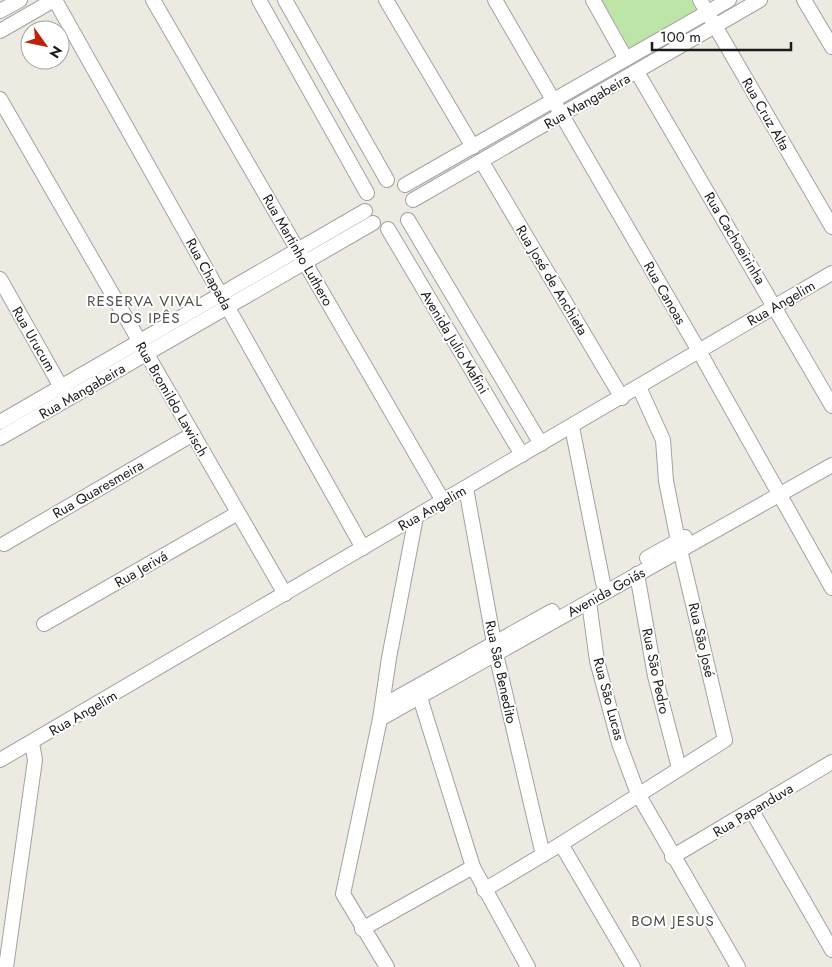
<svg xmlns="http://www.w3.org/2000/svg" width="832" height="967" viewBox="0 0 832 967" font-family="Jost,sans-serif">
<rect width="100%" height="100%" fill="#eceae1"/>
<!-- grass -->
<path fill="#bde5a8" d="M602 0H691L699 15 632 53Z"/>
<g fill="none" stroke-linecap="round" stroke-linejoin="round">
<!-- minor casing -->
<g stroke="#a2a2a2" stroke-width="16">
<g id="minor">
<path d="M55 0 363 548"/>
<path d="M153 0 443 501"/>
<path d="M259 0 367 193"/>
<path d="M285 0 387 180"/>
<path d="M386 0 473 147"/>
<path d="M495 0 699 351 832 588"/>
<path d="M593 0 626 59"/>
<path d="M700 0 832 227"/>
<path d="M804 0 832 47"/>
<path d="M0 11 20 0"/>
<path d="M0 31 54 0"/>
<path d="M637 72 832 406"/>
<path d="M0 99 285 594"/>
<path d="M482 162 622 398"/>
<path d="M405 185 729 0"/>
<path d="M413 200 760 0"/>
<path d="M408 220 541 444"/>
<path d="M388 229 522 455"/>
<path d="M0 279 65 394"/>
<path d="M0 422 365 211"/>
<path d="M572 427 603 583"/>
<path d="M0 438 373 223"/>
<path d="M466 488 496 654 543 855"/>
<path d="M4 544 193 434"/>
<path d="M647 558 685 537"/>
<path d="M637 574 655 676 679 768"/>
<path d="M589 602 597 661 619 743 638 794 738 967"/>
<path d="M44 624 238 513"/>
<path d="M417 688 473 867 528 967"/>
<path d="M382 706 552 611"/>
<path d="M380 719 832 465"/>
<path d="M0 760 832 273"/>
<path d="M752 811 832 950"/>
<path d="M561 844 633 967"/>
<path d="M672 857 832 762"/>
<path d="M484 890 561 844 725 740 678 541 666 481 663 440 639 387"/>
<path d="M362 929 473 867"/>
<path d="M6 967 35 760 32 743"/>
<path d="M387 967 343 894 380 719 389 658 416 517"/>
</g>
</g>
<!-- minor -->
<use href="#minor" stroke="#fff" stroke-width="14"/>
</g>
<g text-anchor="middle" stroke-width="4" stroke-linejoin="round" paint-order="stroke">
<!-- street labels -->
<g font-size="14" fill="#1b1b1b" stroke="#fff">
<text transform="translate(587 101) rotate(-30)" y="5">Rua Mangabeira</text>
<text transform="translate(766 114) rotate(60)" y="5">Rua Cruz Alta</text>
<text transform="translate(735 238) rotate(59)" y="5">Rua Cachoeirinha</text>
<text transform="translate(298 250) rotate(60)" y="5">Rua Martinho Luthero</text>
<text transform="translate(209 274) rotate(61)" y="5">Rua Chapada</text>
<text transform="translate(552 280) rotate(59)" y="5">Rua José de Anchieta</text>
<text transform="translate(665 293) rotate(60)" y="5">Rua Canoas</text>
<text transform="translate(781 303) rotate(-30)" y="5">Rua Angelim</text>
<text transform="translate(34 339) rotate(60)" y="5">Rua Urucum</text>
<text transform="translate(455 342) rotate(59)" y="5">Avenida Julio Mafini</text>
<text transform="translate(82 391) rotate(-30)" y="5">Rua Mangabeira</text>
<text transform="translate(172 399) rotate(60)" y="5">Rua Bromildo Lawisch</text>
<text transform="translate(98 489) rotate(-30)" y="5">Rua Quaresmeira</text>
<text transform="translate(432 508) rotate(-30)" y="5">Rua Angelim</text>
<text transform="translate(141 569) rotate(-30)" y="5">Rua Jerivá</text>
<text transform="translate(606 592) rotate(-29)" y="5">Avenida Goiás</text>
<text transform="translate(702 640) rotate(77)" y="5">Rua São José</text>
<text transform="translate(656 671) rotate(78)" y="5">Rua São Pedro</text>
<text transform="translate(501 672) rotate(78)" y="5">Rua São Benedito</text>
<text transform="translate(609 699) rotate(75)" y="5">Rua São Lucas</text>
<text transform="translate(83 713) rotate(-30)" y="5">Rua Angelim</text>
<text transform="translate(753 810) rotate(-31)" y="5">Rua Papanduva</text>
</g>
<!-- neighbourhood labels -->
<g font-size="15" letter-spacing="1" fill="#4e4e4e" stroke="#fff">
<text x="145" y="306">RESERVA VIVAL<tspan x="145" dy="17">DOS IPÊS</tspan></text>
<text x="673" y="926">BOM JESUS</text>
</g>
</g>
<!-- north arrow -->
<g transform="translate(45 45) rotate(123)"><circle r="24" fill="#ffffff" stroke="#a4a4a4"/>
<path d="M0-4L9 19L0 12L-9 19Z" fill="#bc240a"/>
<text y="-8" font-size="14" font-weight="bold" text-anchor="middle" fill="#1b1b1b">N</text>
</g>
<!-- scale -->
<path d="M652 42v8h139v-8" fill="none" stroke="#1b1b1b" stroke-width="2.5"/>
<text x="660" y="42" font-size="15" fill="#1b1b1b" stroke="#ffffff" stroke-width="4" paint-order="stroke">100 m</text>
</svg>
